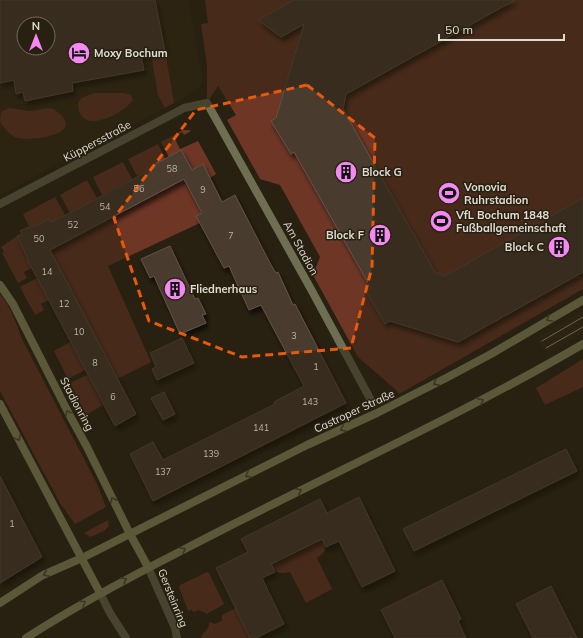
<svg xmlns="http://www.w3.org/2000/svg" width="583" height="638" viewBox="0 0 583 638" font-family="Mulish,sans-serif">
<defs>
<filter id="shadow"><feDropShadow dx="2.5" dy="4.5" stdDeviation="2" flood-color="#0009"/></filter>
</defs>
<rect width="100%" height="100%" fill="#282011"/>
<!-- built -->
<g fill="#322812" fill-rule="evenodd">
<path d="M0 0H188L203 80 199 87 193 93 0 195ZM24 24H48V48H24Z"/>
<path d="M583 310V333L547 354 537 338Z"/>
</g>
<!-- green -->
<g fill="#6d3625">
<path d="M205 0H583V289L399 394 396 390 358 357 313 275 320 257 280 185 260 179 227 120 236 115 218 86 207 103V65L201 24 208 23Z"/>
<path d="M165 51 174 103 165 108 158 95 151 54Z"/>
<path d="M94 93H123L131 95 133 100C122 115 78 137 78 103L82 98Z"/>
<path d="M9 108C16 108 23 111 31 111 37 111 43 108 49 108 54 109 59 112 62 116 81 136 26 142 15 137 9 134 4 128 0 122L1 112Z"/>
<path d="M183 130H189L191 131 184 135 182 132 174 137 180 149 198 141 216 174 210 178 203 164 192 170 181 150 169 157 161 142Z"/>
<path d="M158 144 165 159 152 166V169L137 176 128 159Z"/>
<path d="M123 162 132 179 102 195 93 177Z"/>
<path d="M184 179 202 213 196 216 200 223 108 266 151 362 117 379 49 248 63 243Z"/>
<path d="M87 180 97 198 70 213 60 195Z"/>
<path d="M55 197 65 215 51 222 49 219 34 227 33 225 29 226 23 214Z"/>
<path d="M17 236 32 268 24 272 27 278 18 283 2 253 4 252 1 247Z"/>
<path d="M37 278 49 300 41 304 44 310 35 315 20 287Z"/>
<path d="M0 294C11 307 16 323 22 339L97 484 106 507 75 524 60 503 0 391Z"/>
<path d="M70 342 85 370 68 379 54 351Z"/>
<path d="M583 359V387L545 405 536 388Z"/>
<path d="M87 375 103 405 86 415 70 383Z"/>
<path d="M108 520 109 526 104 531 90 537 84 533Z"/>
<path d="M322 539C327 549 326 552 317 558L332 589 306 603 290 572C279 574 276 574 271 564Z"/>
<path d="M207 572 209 573 224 604 207 614 199 610 194 612 191 610 188 611 179 587 180 585Z"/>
<path d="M236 608 250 638H201C203 631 210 630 209 622L215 624 222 621V615Z"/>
</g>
<!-- building -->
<g fill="#493a2f" stroke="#625347" fill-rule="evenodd" filter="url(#shadow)">
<path d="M0 0H155L165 51 141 56 144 70 72 83 73 91 25 101 23 92 16 94 14 80 0 83ZM24 24H48V48H24Z"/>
<path d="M294 0H515L346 94 343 109 435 272 445 276 583 198V272L458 342 390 321 385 324 366 291 371 288 294 152 291 154 271 121 276 118 304 24 281 37 258 20Z"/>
<path d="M181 150 192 170 203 164 222 202 235 195 271 265 276 273 278 272 293 305 295 304 346 403 153 501 130 454 153 442 163 460 275 404 274 402 304 386 261 305 249 310 229 266 224 268 196 216 202 213 184 179 50 250 136 414 115 426 27 259H28L17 236 22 234 20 231 33 225 34 227 49 219 51 222 68 214 152 169V166Z"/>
<path d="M170 246 195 299 198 298 206 314 202 315 206 323 180 334 154 276 150 278 141 259Z"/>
<path d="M182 338 194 363 157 380 152 369 156 367 150 353Z"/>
<path d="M164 392 175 414 163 420 151 398Z"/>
<path d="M566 449 577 471 414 551 403 529Z"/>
<path d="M0 476 42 557 0 583Z"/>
<path d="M359 497 395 571 362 587 339 541 326 547 322 539 271 564 275 572 262 578 284 624 256 638H250L216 568 248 552 241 539 320 499 327 513Z"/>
<path d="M442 580 461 619 458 621 466 638H395L381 610Z"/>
<path d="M551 586 577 638H533L516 604Z"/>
</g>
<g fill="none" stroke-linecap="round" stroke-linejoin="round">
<!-- minor -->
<path stroke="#6e6e52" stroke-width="8" d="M0 204 171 115 184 108 207 103 312 291 373 404"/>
<!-- tertiary -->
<g stroke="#6e6e52" stroke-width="8">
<path d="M148 567 175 628 177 638"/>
<path d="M100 593 110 613 126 638"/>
</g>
<!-- secondary -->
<g stroke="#9a9a6c" stroke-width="8">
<path d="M0 285 13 304 69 414 87 447 130 534 148 567"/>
<path d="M0 404 100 593"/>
<path d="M0 603 43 575 82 558 307 445 377 413 448 377 491 354 583 300"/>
<path d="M26 638C77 605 130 577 183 550 316 480 453 420 583 344"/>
</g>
<!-- tram -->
<g stroke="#beb9af" stroke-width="1">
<path d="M542 341 583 317"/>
<path d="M546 348 583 327"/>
</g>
</g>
<!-- one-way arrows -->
<defs><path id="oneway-chevron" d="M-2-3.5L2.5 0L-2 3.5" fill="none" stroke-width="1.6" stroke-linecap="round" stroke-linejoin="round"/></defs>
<g stroke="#565135">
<use href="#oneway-chevron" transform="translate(549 319) rotate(149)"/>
<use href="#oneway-chevron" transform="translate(436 383) rotate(153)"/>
<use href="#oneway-chevron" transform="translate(481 401) rotate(-27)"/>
<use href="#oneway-chevron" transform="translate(68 413) rotate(-118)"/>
<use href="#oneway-chevron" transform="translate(343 429) rotate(156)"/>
<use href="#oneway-chevron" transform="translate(18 438) rotate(62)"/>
<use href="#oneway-chevron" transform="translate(248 475) rotate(153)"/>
<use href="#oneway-chevron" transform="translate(299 491) rotate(-26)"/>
<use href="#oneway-chevron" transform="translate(113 500) rotate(-116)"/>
<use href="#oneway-chevron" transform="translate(183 550) rotate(-27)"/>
<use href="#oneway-chevron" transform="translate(46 574) rotate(155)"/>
<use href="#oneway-chevron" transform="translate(124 580) rotate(-28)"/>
<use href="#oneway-chevron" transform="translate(83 603) rotate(-30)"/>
</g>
<!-- marked area -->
<path d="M0 0H583V638H0ZM307 85 375 138 372 267 351 348 242 357 149 321 114 218 196 110Z" fill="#282011" fill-opacity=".55" fill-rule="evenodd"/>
<path fill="none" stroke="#e8590c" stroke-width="3" stroke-dasharray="8 5" stroke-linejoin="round" d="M307 85 375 138 372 267 351 348 242 357 149 321 114 218 196 110Z"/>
<!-- icons -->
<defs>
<g id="hotel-disc" transform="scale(1.15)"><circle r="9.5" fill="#f389f1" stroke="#282011"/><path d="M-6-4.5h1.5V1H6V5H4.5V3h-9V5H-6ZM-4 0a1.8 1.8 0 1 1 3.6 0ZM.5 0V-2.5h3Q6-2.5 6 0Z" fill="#111"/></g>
<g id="building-disc" transform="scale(1.15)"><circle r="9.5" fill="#f389f1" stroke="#282011"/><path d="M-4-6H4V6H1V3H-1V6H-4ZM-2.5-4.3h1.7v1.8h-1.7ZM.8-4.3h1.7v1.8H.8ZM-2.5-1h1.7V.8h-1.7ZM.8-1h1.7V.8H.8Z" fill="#111"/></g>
<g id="stadium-disc" transform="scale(1.15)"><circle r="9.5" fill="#f389f1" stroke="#282011"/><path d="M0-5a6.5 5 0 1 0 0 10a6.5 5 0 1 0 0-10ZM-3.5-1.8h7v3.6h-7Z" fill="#111"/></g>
</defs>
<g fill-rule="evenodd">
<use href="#hotel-disc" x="79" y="53"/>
<use href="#building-disc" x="346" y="172"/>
<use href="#stadium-disc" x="449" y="193"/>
<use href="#stadium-disc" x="441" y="221"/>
<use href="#building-disc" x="380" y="235"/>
<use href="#building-disc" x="559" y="247"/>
<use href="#building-disc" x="175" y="289"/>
</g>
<g text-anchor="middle" stroke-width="3" stroke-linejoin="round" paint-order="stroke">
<!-- number labels -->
<g font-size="9" fill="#bab3a9">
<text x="172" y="172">58</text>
<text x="139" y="192">56</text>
<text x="203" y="193">9</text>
<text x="105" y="210">54</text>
<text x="73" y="228">52</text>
<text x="231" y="239">7</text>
<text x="39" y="242">50</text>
<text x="47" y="275">14</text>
<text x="64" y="307">12</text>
<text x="79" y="335">10</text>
<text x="294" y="339">3</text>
<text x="95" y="366">8</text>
<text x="316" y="370">1</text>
<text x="113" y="400">6</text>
<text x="310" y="405">143</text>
<text x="261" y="431">141</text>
<text x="211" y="457">139</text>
<text x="163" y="475">137</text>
<text x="12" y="527">1</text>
</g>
<!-- poi labels -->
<g font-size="11" font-weight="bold" fill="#e0dbd2" stroke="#282011" text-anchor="start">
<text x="94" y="57">Moxy Bochum</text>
<text x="362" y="176">Block G</text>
<text x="464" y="191">Vonovia<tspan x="464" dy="13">Ruhrstadion</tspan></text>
<text x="456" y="219">VfL Bochum 1848<tspan x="456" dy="13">Fußballgemeinschaft</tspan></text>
<text x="364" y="239" text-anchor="end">Block F</text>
<text x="544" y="251" text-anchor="end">Block C</text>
<text x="190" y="293">Fliednerhaus</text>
</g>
<!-- street labels -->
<g font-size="11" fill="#e0dbd2" stroke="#282011">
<text transform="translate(97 141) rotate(-28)" y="4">Küppersstraße</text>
<text transform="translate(301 248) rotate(61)" y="4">Am Stadion</text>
<text transform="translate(77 404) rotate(62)" y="4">Stadionring</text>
<text transform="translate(354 411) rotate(-25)" y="4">Castroper Straße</text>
<text transform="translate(173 598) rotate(68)" y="4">Gersteinring</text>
</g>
</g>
<!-- north arrow -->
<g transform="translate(36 36)"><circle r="19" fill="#282011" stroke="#726b5e"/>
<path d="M0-3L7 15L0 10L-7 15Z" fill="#f389f1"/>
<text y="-6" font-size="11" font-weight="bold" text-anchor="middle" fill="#e0dbd2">N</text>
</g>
<!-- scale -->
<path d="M439 34v6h125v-6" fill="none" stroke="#e0dbd2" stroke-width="2"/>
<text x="445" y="34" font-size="12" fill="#e0dbd2" stroke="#282011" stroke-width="3" paint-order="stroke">50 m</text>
</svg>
